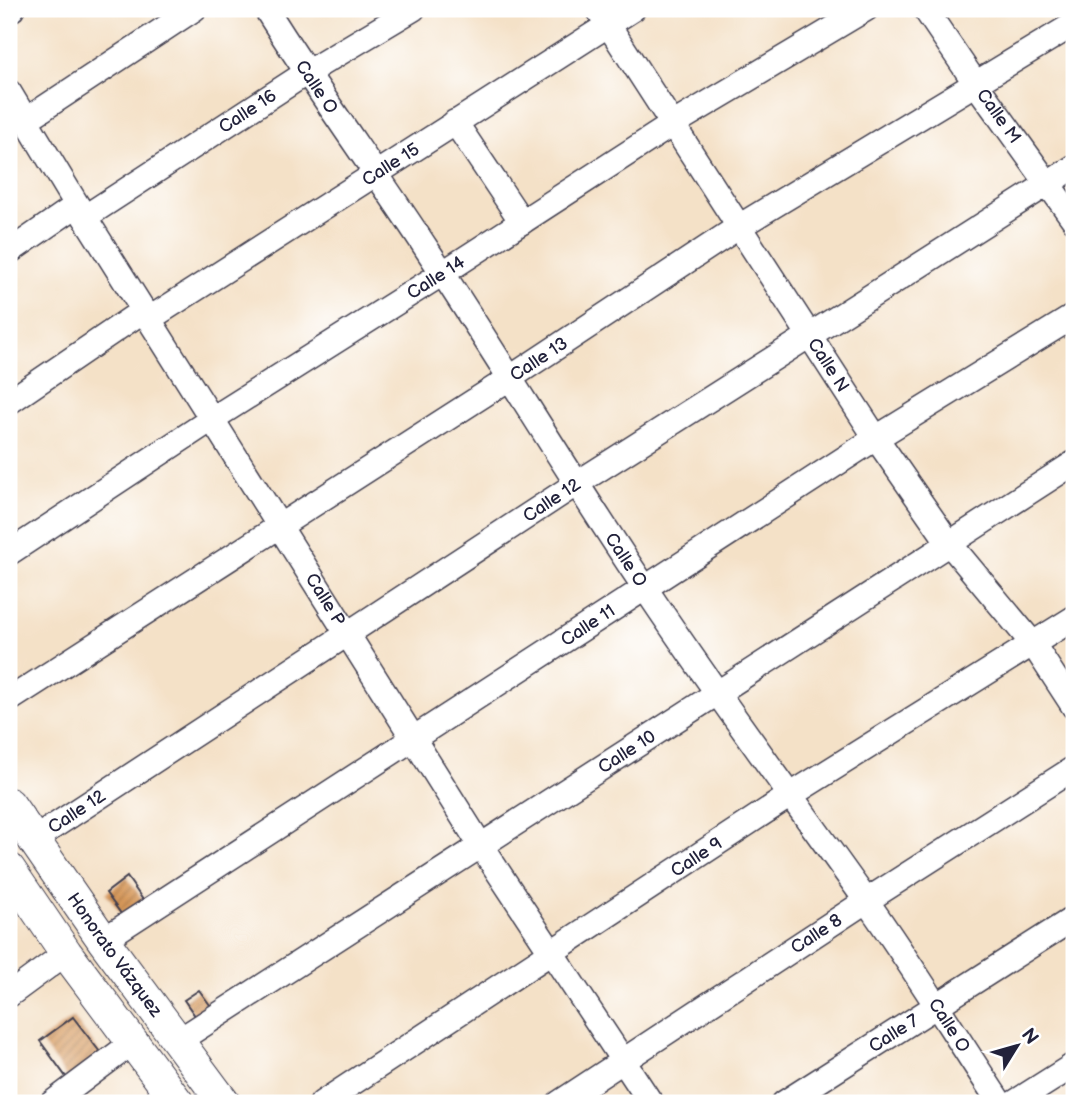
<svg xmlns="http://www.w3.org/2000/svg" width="1083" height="1112" viewBox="0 0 1083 1112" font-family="'Balsamiq Sans',sans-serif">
<defs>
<pattern id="building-hatch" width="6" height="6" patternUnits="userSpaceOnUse" patternTransform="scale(1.75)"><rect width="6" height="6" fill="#d69759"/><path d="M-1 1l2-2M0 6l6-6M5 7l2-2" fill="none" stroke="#ad7b4b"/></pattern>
</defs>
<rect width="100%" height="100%" fill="#fff"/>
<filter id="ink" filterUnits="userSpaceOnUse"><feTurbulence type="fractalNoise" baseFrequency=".0143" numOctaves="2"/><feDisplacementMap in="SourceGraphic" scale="14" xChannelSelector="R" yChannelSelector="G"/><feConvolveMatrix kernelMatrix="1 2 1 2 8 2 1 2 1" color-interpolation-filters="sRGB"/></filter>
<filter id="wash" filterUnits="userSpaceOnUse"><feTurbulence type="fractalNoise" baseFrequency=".00686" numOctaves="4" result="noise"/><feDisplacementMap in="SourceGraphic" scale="28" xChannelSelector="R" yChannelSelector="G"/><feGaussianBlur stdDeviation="1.57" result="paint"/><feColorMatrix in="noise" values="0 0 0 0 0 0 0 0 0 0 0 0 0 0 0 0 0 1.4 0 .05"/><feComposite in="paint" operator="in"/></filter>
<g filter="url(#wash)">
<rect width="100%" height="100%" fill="#f4e1c7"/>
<g id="blocks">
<!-- building -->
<g fill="url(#building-hatch)">
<path d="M127 877 143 900 122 915 106 893Z"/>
<path d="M199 990 213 1009 198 1020 184 1000Z"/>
<path d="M73 1017 103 1056 69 1081 40 1041Z"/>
</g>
</g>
</g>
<g filter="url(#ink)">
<use href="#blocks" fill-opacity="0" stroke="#423f50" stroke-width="2"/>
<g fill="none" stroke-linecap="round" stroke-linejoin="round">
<!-- minor casing -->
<g stroke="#423f50" stroke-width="27">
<g id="minor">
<path id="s1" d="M266 9C317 91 375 170 428 251 501 361 569 475 643 585 714 692 791 795 865 899 912 965 955 1035 1000 1103"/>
<path id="s2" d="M598 9 876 438 949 543 1033 644 1074 707"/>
<path id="s3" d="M925 9 976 84 1074 220"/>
<path d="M9 11 12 9"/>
<path id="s4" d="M9 92 77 205 481 846 651 1103"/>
<path d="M26 120 194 9"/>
<path d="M455 122 522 222"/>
<path id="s5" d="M85 217 306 73 413 9"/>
<path d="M9 252 77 205"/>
<path id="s6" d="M149 319 633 9"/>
<path d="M9 402 144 310"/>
<path id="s7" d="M9 553 212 419 443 273 673 124 866 9"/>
<path id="s8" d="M9 700 510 378 740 226 1074 24"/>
<path id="s9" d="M33 840 576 484 1074 167"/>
<path id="s10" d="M103 940 876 438 1074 316"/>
<path d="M9 995 66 953"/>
<path id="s11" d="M178 1041 1074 463"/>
<path d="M52 1103 132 1043"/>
<path id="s12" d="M322 1103 789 796 1074 618"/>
<path id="s13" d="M559 1103 866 901 1074 768"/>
<path id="s14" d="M784 1103 1074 918"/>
<path d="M1014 1103 1074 1065"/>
</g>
</g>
<!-- tertiary casing -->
<g stroke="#423f50" stroke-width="34">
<g id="tertiary">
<path id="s15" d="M9 804 103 940 224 1103"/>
<path d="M9 869 66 953 178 1103"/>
</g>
</g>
<!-- minor -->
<use href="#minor" stroke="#fff" stroke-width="24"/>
<!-- tertiary -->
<use href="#tertiary" stroke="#fff" stroke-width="32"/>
</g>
</g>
<g text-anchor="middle" stroke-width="6" stroke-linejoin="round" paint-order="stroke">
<!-- street labels -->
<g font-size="18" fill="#22223b" stroke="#fff">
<text dy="6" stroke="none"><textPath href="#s1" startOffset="93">Calle O</textPath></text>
<text dy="6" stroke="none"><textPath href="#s5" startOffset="194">Calle 16</textPath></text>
<text dy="6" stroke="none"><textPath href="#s3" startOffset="130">Calle M</textPath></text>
<text dy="6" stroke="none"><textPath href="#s6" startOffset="287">Calle 15</textPath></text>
<text dy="6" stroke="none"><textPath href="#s7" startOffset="508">Calle 14</textPath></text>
<text dy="6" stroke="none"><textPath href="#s8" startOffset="630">Calle 13</textPath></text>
<text dy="6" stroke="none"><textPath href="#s2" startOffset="424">Calle N</textPath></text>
<text dy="6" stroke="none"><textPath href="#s9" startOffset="620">Calle 12</textPath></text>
<text dy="6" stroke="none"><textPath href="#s1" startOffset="658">Calle O</textPath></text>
<text dy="6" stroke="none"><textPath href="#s4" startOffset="598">Calle P</textPath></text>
<text dy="6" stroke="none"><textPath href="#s10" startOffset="578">Calle 11</textPath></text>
<text dy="6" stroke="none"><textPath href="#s11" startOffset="534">Calle 10</textPath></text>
<text dy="6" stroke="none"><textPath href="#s9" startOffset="52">Calle 12</textPath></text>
<text dy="6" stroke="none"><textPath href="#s12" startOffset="448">Calle 9</textPath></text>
<text dy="6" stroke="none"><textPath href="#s13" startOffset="308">Calle 8</textPath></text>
<text dy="6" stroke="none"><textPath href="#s15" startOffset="184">Honorato Vázquez</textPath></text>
<text dy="6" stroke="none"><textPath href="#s1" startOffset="1225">Calle O</textPath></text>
<text dy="6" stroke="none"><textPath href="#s14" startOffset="130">Calle 7</textPath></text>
</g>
</g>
<!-- margin -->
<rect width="1083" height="1112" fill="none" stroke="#fff" stroke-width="35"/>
<!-- north arrow -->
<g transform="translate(1017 1046) rotate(53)" stroke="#ffffff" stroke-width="5" paint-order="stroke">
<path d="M0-5L12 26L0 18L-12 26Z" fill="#22223b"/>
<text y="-10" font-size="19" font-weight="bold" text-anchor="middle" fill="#22223b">N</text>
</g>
</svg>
